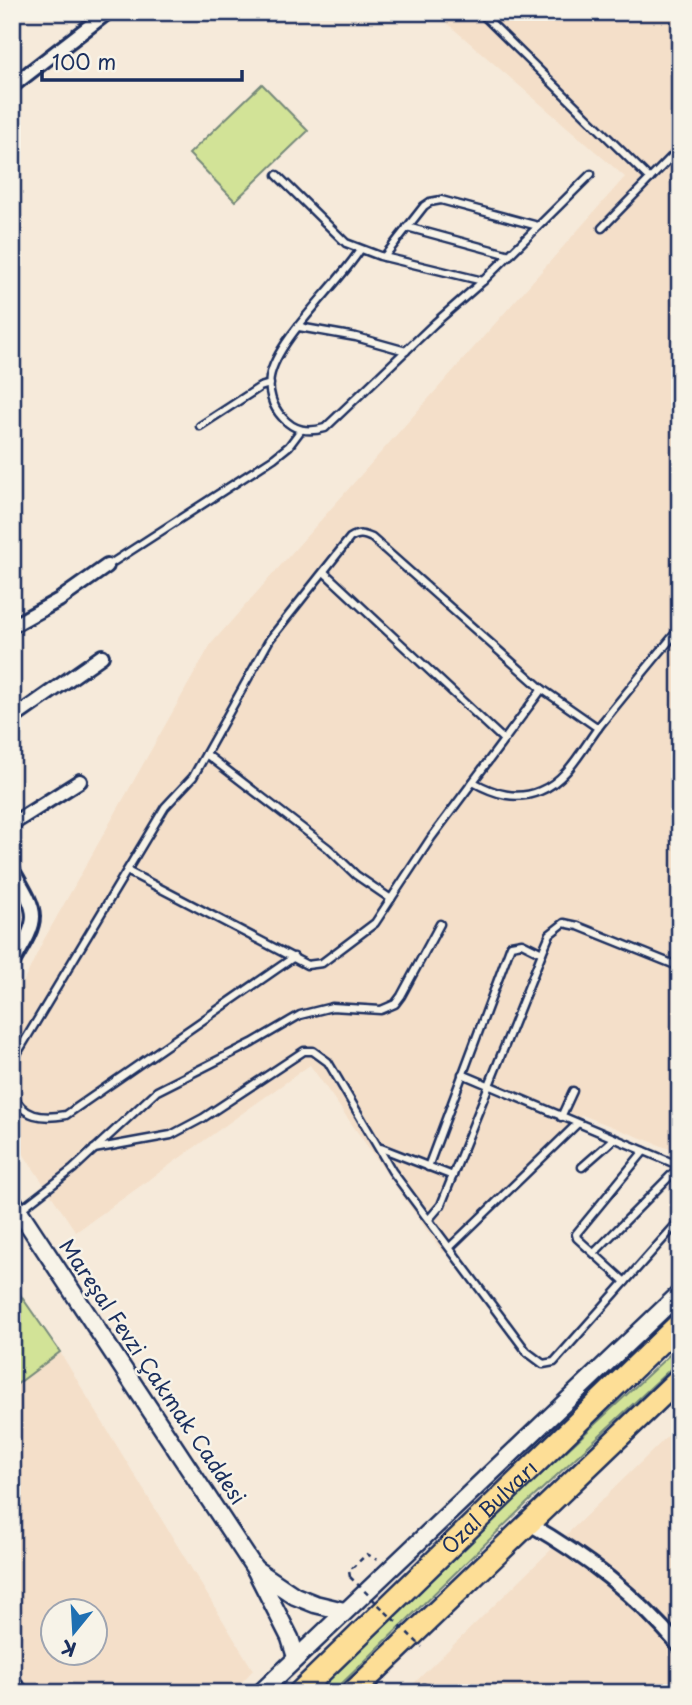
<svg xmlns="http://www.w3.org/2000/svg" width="692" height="1705" viewBox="0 0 692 1705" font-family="'Playpen Sans',sans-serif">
<rect width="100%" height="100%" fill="#f6eada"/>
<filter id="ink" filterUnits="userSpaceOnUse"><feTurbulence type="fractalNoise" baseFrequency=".0143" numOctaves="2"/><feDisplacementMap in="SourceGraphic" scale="14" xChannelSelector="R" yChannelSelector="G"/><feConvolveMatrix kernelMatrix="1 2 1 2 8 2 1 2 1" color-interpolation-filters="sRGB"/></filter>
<g filter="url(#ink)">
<!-- built -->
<g fill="#f4dfc9" fill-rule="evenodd">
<path d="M434 12H680V1153L582 1115 443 1253 310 1065 76 1232 12 1137V1006L42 943 211 644 625 177Z"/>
<path d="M60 1352 253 1670 232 1693H12V1388ZM52 1610H94V1652H52Z"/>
<path d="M680 1424V1693H404Z"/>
</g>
<!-- green -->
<g fill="#d2e397" stroke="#76897a" stroke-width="2">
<path d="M262 84 308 131 235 201 189 154Z"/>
<path d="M12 1283 60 1352 12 1388Z"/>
<path d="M680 1345V1360L525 1505 332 1693H315L520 1494Z"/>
</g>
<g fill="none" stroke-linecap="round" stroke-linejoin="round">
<!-- lane casing -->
<g stroke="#1b2f5e" stroke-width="11">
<g id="lane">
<path d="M480 12 650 179"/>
<path d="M675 12 680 17"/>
<path d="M277 175 346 243 380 256 483 281"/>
<path d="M407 227 510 255"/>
<path d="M602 228 680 148"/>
<path d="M360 250C338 285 277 339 270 377 268 391 272 406 282 417 294 431 308 433 325 428L435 323 483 281 591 174"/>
<path d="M384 257 424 206 430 202 441 200 538 226"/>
<path d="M299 327 356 337 406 351"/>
<path d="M200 426 260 387 270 384"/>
<path d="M107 566 274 458 289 446 301 430"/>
<path d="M324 572 504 740"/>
<path d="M206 754 328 848 356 875 391 899"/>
<path d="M473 782C495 794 516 801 540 791 568 780 583 747 601 724 627 692 653 660 680 628"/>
<path d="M127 871 307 965 322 963 375 923 431 838 542 689"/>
<path d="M12 1062 165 807 193 777 270 639 350 538C359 533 363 534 372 538L542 689 598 728"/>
<path d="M462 1074 680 1166 594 1253"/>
<path d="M12 1093C23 1118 42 1119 66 1115L294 957"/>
<path d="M561 1117 573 1091"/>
<path d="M381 1148 453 1176"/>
<path d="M94 1149 171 1135 203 1118 304 1051H313L328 1062 392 1171 527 1352 543 1364 554 1362 680 1220"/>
<path d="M428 1167 511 945 522 943 542 953"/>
<path d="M582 1167 614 1139"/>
<path d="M20 1210 73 1169 157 1091 252 1043 300 1015 332 1007 381 1010 395 1004 401 996 440 924"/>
<path d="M429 1219 441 1205 542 953 550 934 564 923 578 926 680 967"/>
<path d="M450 1247 577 1124"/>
<path d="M625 1282 577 1238 576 1234 644 1151"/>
<path d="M12 1677 28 1693"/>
<path d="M205 1691 207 1693"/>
<path d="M409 1693 424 1688 436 1693"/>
</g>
</g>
<!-- street casing -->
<g stroke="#1b2f5e" stroke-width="18">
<g id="street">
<path d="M12 86 108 12"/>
<path d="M12 626 59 600 107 566"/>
<path d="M12 719 102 656"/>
<path d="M12 824 80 781"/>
<path d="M12 869C40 917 40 916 12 964"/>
<path d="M528 1523C587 1557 635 1594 680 1647"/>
</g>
</g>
<!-- secondary casing -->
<g stroke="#1b2f5e" stroke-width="21">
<g id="secondary">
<path d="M12 1200 255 1569"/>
<path d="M296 1657 290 1638 255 1569 295 1596 315 1604 344 1611"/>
<path d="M260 1693 680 1293"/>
</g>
</g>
<!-- highway casing -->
<g stroke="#1b2f5e" stroke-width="26">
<g id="highway">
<path id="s1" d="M299 1693 680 1323"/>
<path d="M352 1693 680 1378"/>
</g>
</g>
<!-- path -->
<path stroke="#1b2f5e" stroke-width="2.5" stroke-dasharray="5 5" stroke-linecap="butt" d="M350 1577 349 1571 367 1554 377 1560"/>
<!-- lane -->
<use href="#lane" stroke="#f7f3e8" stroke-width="6"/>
<!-- street -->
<use href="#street" stroke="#f7f3e8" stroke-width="12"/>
<!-- secondary -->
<use href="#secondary" stroke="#f7f3e8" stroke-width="16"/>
<!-- highway -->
<use href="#highway" stroke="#fdde96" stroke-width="21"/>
<!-- path-bridge -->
<path stroke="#1b2f5e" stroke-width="2.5" stroke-dasharray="5 5" stroke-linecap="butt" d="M350 1577 422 1647"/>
</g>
</g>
<g text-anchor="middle" stroke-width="5" stroke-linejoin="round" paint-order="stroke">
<!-- street labels -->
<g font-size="21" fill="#1b2f5e" stroke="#f7f3e8">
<text transform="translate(152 1372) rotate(56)" y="7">Mareşal Fevzi Çakmak Caddesi</text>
<text dy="7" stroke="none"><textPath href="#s1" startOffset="266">Özal Bulvarı</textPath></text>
</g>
</g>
<!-- margin -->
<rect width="692" height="1705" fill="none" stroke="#f7f3e8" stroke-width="42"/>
<rect x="21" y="21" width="650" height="1663" fill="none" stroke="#1b2f5e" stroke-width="2.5" filter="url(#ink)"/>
<!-- north arrow -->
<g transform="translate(74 1632) rotate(198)"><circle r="33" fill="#f7f3e8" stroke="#9fa5b1" stroke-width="2"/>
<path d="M0-5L12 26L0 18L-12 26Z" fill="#1f6fb2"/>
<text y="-10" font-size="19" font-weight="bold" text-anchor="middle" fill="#1b2f5e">K</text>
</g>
<!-- scale -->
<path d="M42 70v10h200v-10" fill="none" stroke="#1b2f5e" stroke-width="3.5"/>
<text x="52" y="70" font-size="21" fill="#1b2f5e" stroke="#f7f3e8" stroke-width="5" paint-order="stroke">100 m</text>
</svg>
